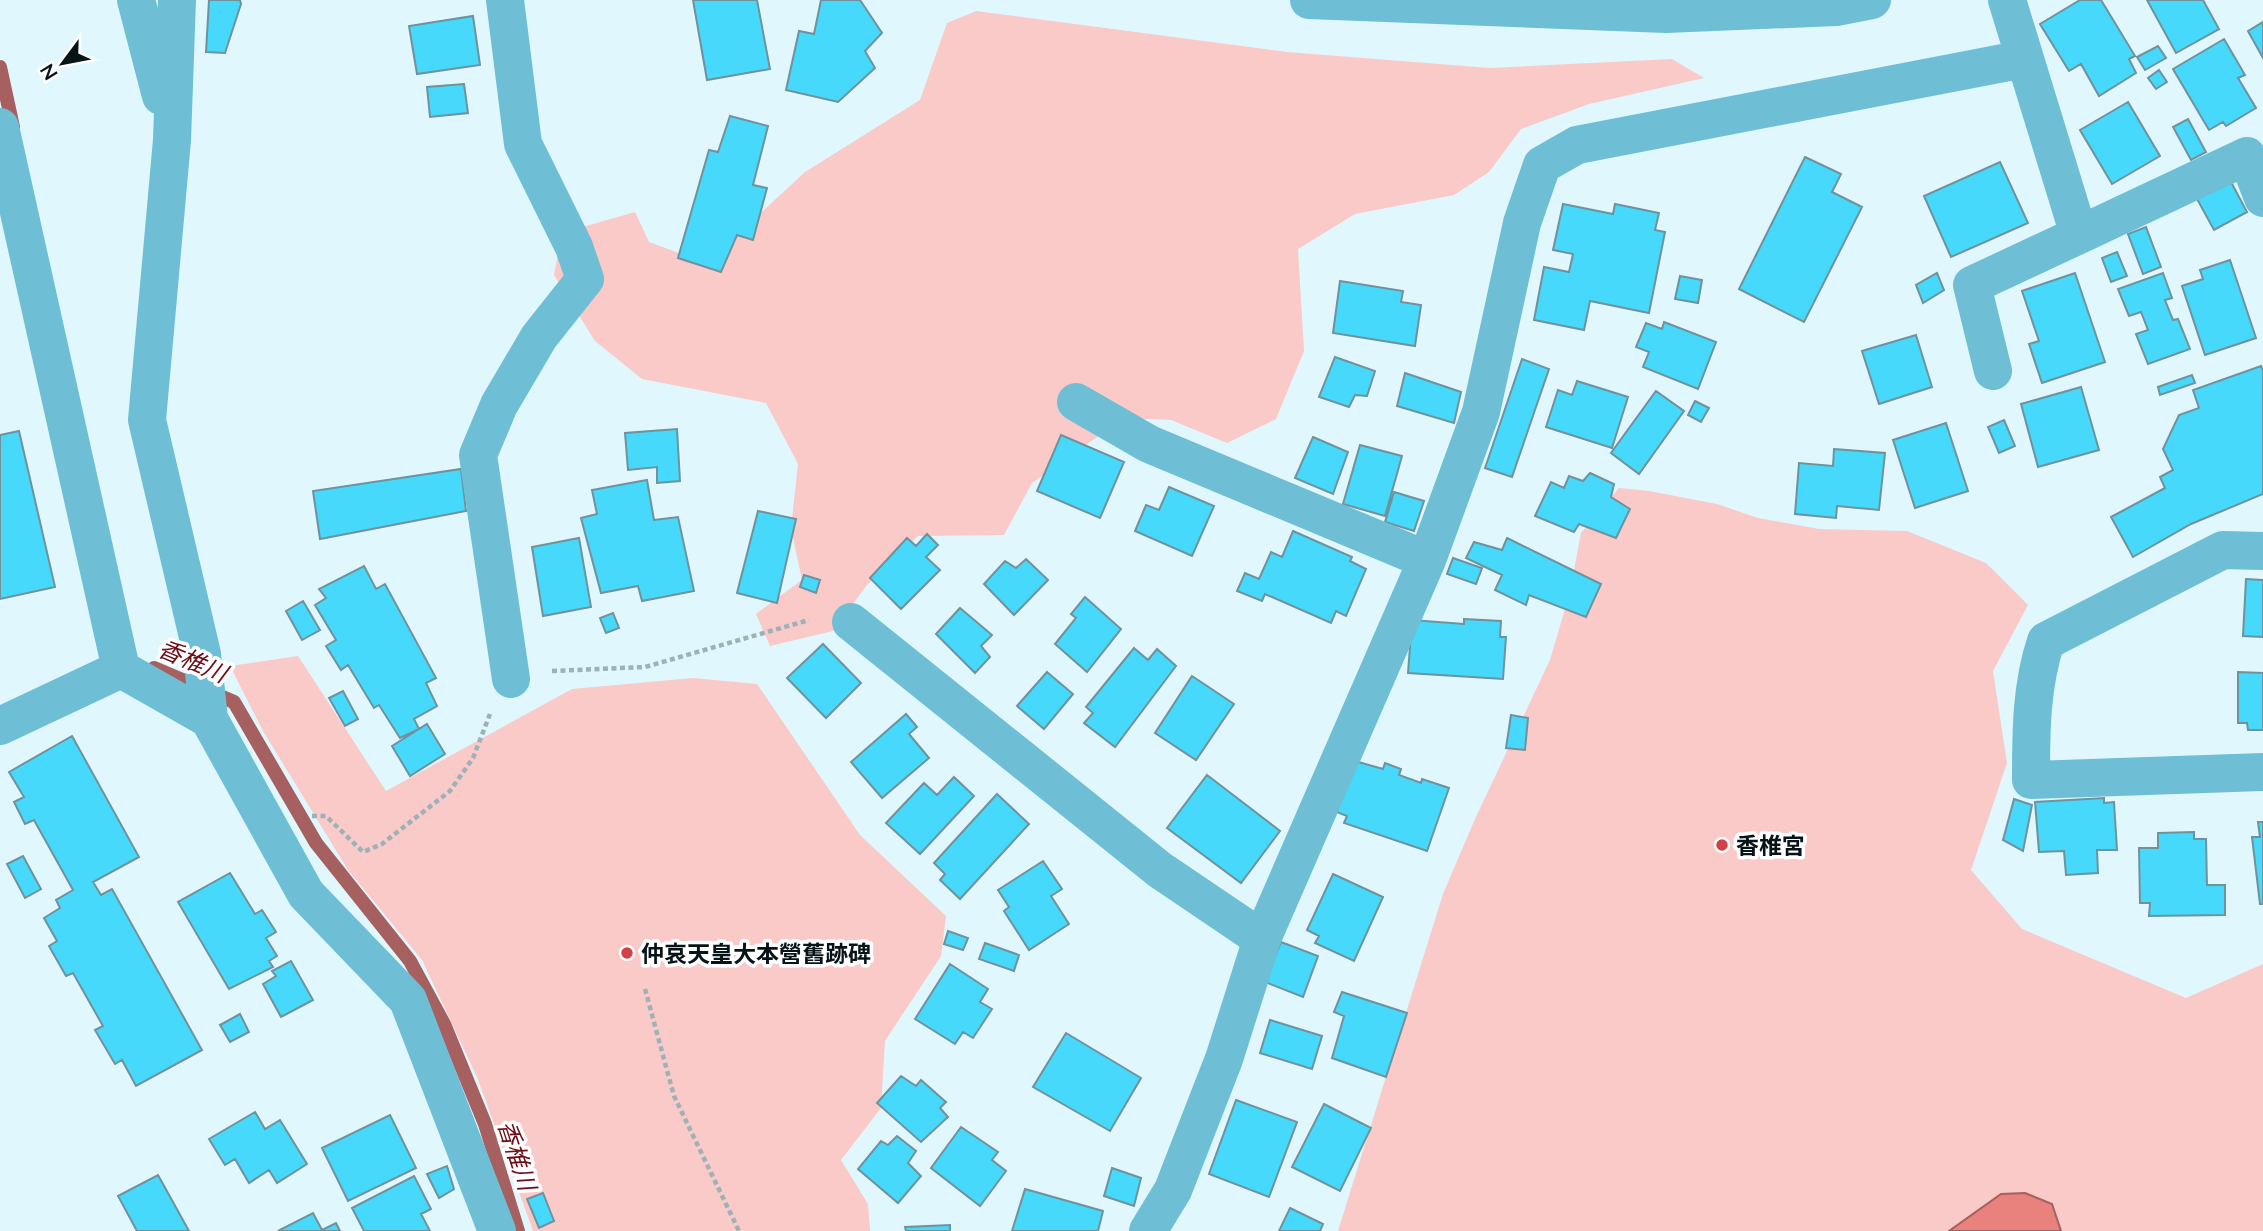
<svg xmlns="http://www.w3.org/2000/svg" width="2263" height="1231" viewBox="0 0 2263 1231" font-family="Lato,'Noto Sans JP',sans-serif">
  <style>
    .green { fill: #f9cac7 }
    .water { fill: #e9817d; stroke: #a5605f; stroke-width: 2 }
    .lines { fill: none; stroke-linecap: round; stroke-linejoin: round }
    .stream { stroke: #a5605f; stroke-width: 14 }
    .building { fill: #46d9fb; stroke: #6f929c; stroke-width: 2 }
    .path { stroke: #9db1b7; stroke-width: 4.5; stroke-dasharray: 5 3.5; stroke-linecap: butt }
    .minor { stroke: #6ebfd5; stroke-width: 38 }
    .poi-dot { fill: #d14145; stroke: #fff; stroke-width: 2.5 }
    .labels { text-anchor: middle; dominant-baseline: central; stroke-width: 7; stroke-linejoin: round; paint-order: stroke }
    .poi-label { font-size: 23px; font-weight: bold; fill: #061418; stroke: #fff; text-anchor: start }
    .water-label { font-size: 24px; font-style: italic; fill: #6d0e17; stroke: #fff }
  </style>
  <rect width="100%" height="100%" fill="#e1f7fe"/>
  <path class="green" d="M976 11 1287 52 1490 68 1672 59 1704 78 1589 104 1521 129 1489 172 1454 195 1355 214 1298 249 1304 351 1276 419 1227 443 1171 420 1124 418 1032 483 1004 535 918 536 867 585 833 631 770 646 756 614 802 580 791 528 798 464 766 403 642 379 595 341 554 275 562 233 635 212 649 242 687 256 751 222 805 172 920 100 947 23Z
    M1619 488 1649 491 1717 504 1758 518 1819 529 1907 531 1986 563 2028 605 1993 671 2007 763 1971 870 2022 929 2186 998 2263 964V1231H1338L1443 894 1475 819 1550 660 1570 592 1581 533Z
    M298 656 386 791 572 689 693 678 757 684 860 835 946 916 941 956 885 1041 881 1108 841 1160 868 1204 870 1231H533L477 1077 422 960 348 870 263 731 230 666Z"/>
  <path class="water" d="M2025 1193 2052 1204 2061 1231H1949L2001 1194Z"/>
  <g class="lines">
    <path class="stream" d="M0 67 13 127
      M154 668 234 702 316 843 410 961 444 1024 485 1124 518 1231"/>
  </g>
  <path class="building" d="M209 0H240L241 4 225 53 206 52Z
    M693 0H757L770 69 707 80Z
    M821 0H860L882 33 865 51 875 68 838 102 786 90 799 31 814 34Z
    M2080 0H2101L2135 56 2129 59 2136 73 2099 96 2081 64 2069 71 2040 24Z
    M2147 0H2203L2219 29 2176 53Z
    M473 16 480 65 417 74 409 26Z
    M2263 22V58L2248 31Z
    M2224 39 2245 75 2238 78 2256 108 2226 126 2223 122 2209 130 2173 69Z
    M2158 46 2166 58 2145 70 2137 57Z
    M2159 70 2167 82 2156 89 2148 78Z
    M464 84 468 113 430 117 427 87Z
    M2128 102 2160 156 2112 184 2080 130Z
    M730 116 768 126 753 185 767 188 753 240 737 235 721 272 678 258 709 150 718 152Z
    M2188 119 2206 152 2191 160 2173 127Z
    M1805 157 1841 174 1832 192 1862 207 1804 322 1739 289Z
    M2000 162 2028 223 1951 257 1924 196Z
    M2230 180 2247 212 2214 230 2197 199Z
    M1563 204 1613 214 1615 204 1659 213 1655 230 1665 232 1649 313 1590 301 1584 330 1534 320 1544 267 1569 272 1573 254 1553 250Z
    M2146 227 2161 267 2143 274 2128 234Z
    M2117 252 2127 276 2111 282 2102 258Z
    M2230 260 2256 338 2205 355 2182 286 2203 279 2200 270Z
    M1937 273 1944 290 1923 303 1916 285Z
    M2075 273 2105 362 2042 383 2029 344 2039 341 2022 291Z
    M2163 273 2172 298 2165 300 2173 320 2178 319 2190 349 2148 364 2136 334 2148 330 2141 312 2129 316 2118 289Z
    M1680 276 1702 280 1698 303 1675 299Z
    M1340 281 1403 291 1401 302 1421 305 1415 346 1333 333Z
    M1664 322 1716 342 1698 389 1643 367 1649 352 1636 347 1646 323 1662 329Z
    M1916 335 1932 387 1879 404 1862 351Z
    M1335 357 1375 371 1367 396 1355 395 1349 407 1319 397Z
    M1522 359 1549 369 1512 477 1485 468Z
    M2261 366 2263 370V494L2191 524 2133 557 2111 517 2165 488 2160 477 2173 470 2163 449 2179 415 2199 408 2193 390Z
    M1405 373 1461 392 1454 423 1397 406Z
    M2192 375 2195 383 2160 395 2158 387Z
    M1577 381 1628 397 1612 448 1546 427 1558 390 1572 395Z
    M2081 387 2099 450 2038 467 2021 404Z
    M1656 391 1684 411 1639 474 1611 453Z
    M1695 401 1709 408 1701 422 1688 415Z
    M2004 420 2015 446 1999 453 1988 427Z
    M1946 423 1968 491 1915 508 1893 440Z
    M677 429 680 481 657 483V467L628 470 625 433Z
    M19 431 55 587 0 599V435Z
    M1061 435 1124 462 1100 518 1037 491Z
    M1313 437 1348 452 1333 494 1295 478Z
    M1360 445 1402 456 1385 516 1343 504Z
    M1834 449 1885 453 1879 510 1837 506 1836 518 1795 514 1799 463 1833 466Z
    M461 469 466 511 320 539 313 491Z
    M1590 473 1614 484 1611 497 1630 509 1616 538 1579 524 1574 532 1535 516 1551 482 1564 488 1569 476 1583 481Z
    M647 480 654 520 678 517 694 591 642 601 638 586 601 593 581 518 597 514 592 490Z
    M1169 487 1214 506 1192 556 1135 531 1146 505 1159 510Z
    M1394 492 1424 501 1414 531 1385 522Z
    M758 511 796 519 777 603 737 593Z
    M1293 531 1352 557 1350 561 1366 569 1346 616 1336 611 1331 623 1265 594 1262 601 1237 591 1245 573 1259 579 1271 552 1282 557Z
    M927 534 938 545 926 557 940 570 901 609 870 578 907 538 916 546Z
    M579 538 591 607 543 616 532 547Z
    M1507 538 1601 584 1586 617 1529 595 1526 605 1495 590 1502 575 1466 558 1474 542 1502 550Z
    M1453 558 1482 568 1476 584 1447 574Z
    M1026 559 1048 580 1014 615 984 584 1005 561 1016 568Z
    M364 566 376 589 385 584 436 678 426 683 437 706 414 719 419 729 400 738 379 705 374 708 348 665 341 670 326 646 336 640 315 605 326 598 319 589Z
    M804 575 820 580 816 593 800 587Z
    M2246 579 2263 580V637L2243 636Z
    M1085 597 1121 629 1087 672 1055 644 1076 618 1071 614Z
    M303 601 320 630 302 640 286 611Z
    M960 608 992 635 981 646 990 657 975 673 936 634Z
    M613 613 619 628 606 633 600 618Z
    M1464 619 1501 621 1500 637H1506L1503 679 1408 673 1412 620 1464 624Z
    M823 644 861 683 826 718 787 678Z
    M1134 648 1148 660 1157 649 1176 666 1115 747 1084 723 1093 713 1086 707Z
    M1047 672 1073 694 1044 729 1017 706Z
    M2238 672 2263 673V730H2248L2247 723H2238Z
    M1192 676 1234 704 1196 760 1155 733Z
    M343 691 358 719 345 726 329 698Z
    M906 714 917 727 909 734 929 758 882 798 851 762Z
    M1511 715 1528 718 1525 750 1506 748Z
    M427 724 445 754 410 776 392 746Z
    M72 736 139 857 93 882 101 895 112 889 202 1050 136 1086 122 1060 115 1064 95 1030 103 1026 73 973 66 976 49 946 57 941 44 918 60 908 56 900 73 890 34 820 25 824 14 802 24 797 9 772Z
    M1355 761 1383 769 1385 763 1401 769 1399 775 1421 783 1422 779 1449 788 1427 851 1344 823 1347 816 1334 811Z
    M1207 775 1280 831 1241 883 1167 828Z
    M954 777 974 796 920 854 886 823 924 783 937 795Z
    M997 794 1029 824 960 899 940 880 945 874 934 863Z
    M2104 798V803L2114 802 2117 850H2097L2098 873 2066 875 2064 851 2039 852 2035 802Z
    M2014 799 2032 805 2023 851 2003 840Z
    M2258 822H2263V904H2260L2252 837H2260Z
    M2194 832V839H2206L2207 885H2225V915L2149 916 2150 903H2140L2139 848H2158V833Z
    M23 856 41 889 25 898 7 864Z
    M1043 861 1062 889 1051 896 1069 924 1029 950 1004 911 1009 907 998 890Z
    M230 873 255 914 262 910 276 932 266 938 277 956 269 961 273 967 229 989 178 902Z
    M1333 874 1383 897 1354 961 1315 943 1319 936 1307 930Z
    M948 931 968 938 963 950 944 944Z
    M1281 942 1318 956 1303 997 1265 982Z
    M985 943 1019 955 1014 971 979 959Z
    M291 961 313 1000 281 1017 263 984 276 976 272 971Z
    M950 964 988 989 980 1002 992 1009 973 1038 963 1032 955 1044 915 1019Z
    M1342 992 1407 1013 1386 1077 1332 1058 1344 1016 1334 1012Z
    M240 1014 249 1032 230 1042 220 1025Z
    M1270 1020 1322 1036 1312 1069 1260 1053Z
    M1066 1033 1141 1078 1110 1131 1033 1087Z
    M901 1076 916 1086 921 1080 946 1102 940 1108 948 1117 921 1142 877 1103Z
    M1236 1100 1297 1122 1269 1197 1209 1174Z
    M1324 1104 1371 1128 1340 1191 1292 1167Z
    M255 1112 265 1129 280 1120 307 1164 277 1183 269 1170 249 1183 235 1159 225 1165 209 1139Z
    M390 1115 416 1168 348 1201 322 1148Z
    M961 1127 998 1152 992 1160 1006 1171 980 1206 931 1168Z
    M897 1136 916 1151 908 1163 921 1176 898 1203 858 1169 881 1141 888 1145Z
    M447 1166 454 1189 439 1198 427 1174Z
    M1112 1168 1141 1178 1134 1206 1104 1196Z
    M158 1175 189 1231H137L118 1196Z
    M414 1176 431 1209 421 1214 430 1231H364L352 1208Z
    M1025 1189 1103 1211 1098 1231H1012Z
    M543 1193 554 1221 539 1228 527 1199Z
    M1290 1208 1323 1224 1320 1231H1279Z
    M313 1213 322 1230 336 1223 340 1231H278Z
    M950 1225V1231H906L905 1227Z"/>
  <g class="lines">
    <path class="path" d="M552 671 645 667 809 620
      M312 816H326L363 852 382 844 450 791 473 758 490 714
      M645 989 674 1096 739 1231"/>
    <path class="minor" d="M136 0 161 96
      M177 0 172 140 147 420 202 654 209 719
      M505 0 523 144 574 247 585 279 539 337 499 405 478 455 511 679
      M1309 0 1666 14 1836 7 1872 0
      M2007 0 2079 235 2247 156 2263 198
      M0 127 121 669 209 719 306 894 408 1000 497 1231
      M1993 371 1972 285 2079 235
      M1076 402 1149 444 1427 560
      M2263 551 2223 550 2046 641C2031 686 2031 732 2031 780L2263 772
      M851 622 1160 870 1262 939
      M0 726 121 669
      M1148 1231 1173 1190 1224 1059 1262 939 1427 560 1481 412 1522 223 1542 165 1577 145 2024 59"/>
  </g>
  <g class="poi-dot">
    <circle cx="1722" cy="845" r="7"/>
    <circle cx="627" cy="953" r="7"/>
  </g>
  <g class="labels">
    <g class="poi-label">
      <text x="1736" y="845">香椎宮</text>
      <text x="641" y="953">仲哀天皇大本營舊跡碑</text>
    </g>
    <g class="water-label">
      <text transform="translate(193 660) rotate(23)">香椎川</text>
      <text transform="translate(518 1155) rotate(72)">香椎川</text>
    </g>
  </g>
  <g transform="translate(63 63) rotate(238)" stroke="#ffffff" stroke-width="5" paint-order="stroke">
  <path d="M0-5L12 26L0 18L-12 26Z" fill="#061418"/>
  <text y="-10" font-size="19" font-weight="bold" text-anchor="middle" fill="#061418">N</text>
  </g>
</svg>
